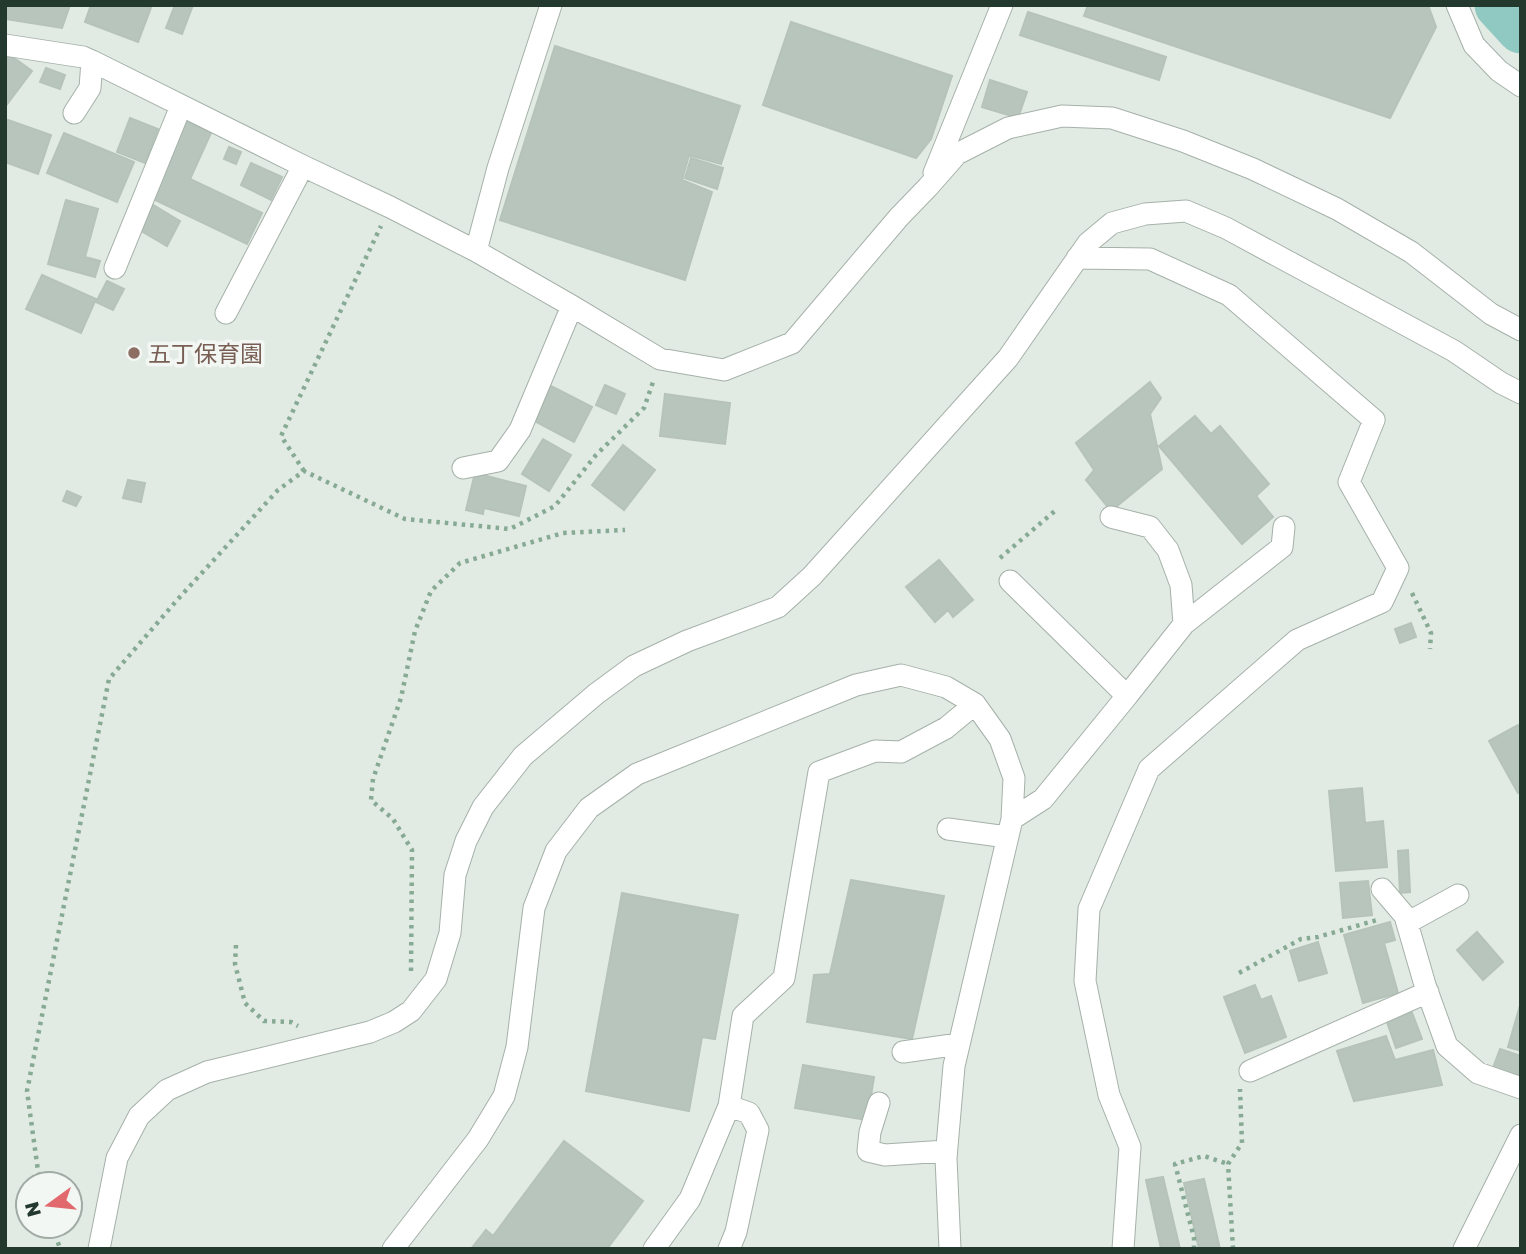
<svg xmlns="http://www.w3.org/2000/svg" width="1526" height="1254" viewBox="0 0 1526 1254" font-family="'Golos Text','Noto Sans JP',sans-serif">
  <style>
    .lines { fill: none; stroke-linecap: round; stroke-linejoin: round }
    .river { stroke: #90c9c1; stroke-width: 49 }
    .building { fill: #b8c5bc; stroke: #b5c3b9; stroke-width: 2 }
    .minor-casing { stroke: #a5b1a9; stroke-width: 23 }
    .path { stroke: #86aa94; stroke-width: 4.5; stroke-dasharray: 3.5 5; stroke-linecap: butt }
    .minor { stroke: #fff; stroke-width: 21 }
    .education-dot { fill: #8d6e63; stroke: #f2f7f3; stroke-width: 2.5 }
    .labels { text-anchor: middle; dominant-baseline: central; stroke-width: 7; stroke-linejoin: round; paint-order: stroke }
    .education-label { font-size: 23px; fill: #785e54; stroke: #f2f7f3; text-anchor: start }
  </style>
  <rect width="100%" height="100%" fill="#e2eae4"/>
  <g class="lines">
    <path class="river" d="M1499 5 1521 29"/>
  </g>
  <path class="building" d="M5 5H70L62 28 5 19Z
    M91 5H152L138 42 85 22Z
    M175 5H193L182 34 166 28Z
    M1088 5H1428L1436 27 1390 118 1084 16Z
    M1028 12 1166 57 1159 80 1020 35Z
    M791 22 952 76 931 139 916 158 763 105Z
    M555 46 740 106 721 164 689 155 682 180 712 192 685 280 500 220Z
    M10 55 32 71 5 107V61Z
    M46 68 65 75 60 89 40 82Z
    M990 80 1027 92 1018 118 982 107Z
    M130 118 158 129 145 163 117 152Z
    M8 120 51 135 38 174 5 162V127Z
    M185 121 211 133 190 179 262 213 247 244 149 197Z
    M64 133 134 162 117 202 47 173Z
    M229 147 241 152 236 164 224 159Z
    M691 158 723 168 717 189 685 178Z
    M251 163 282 177 271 200 241 185Z
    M66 200 98 209 85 257 100 261 95 277 48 264Z
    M150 203 180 221 167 246 136 228Z
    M42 275 96 299 81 333 26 309Z
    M107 281 124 289 113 310 96 302Z
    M1150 382 1161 398 1150 414 1162 469 1111 511 1086 480 1094 470 1076 443Z
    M547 384 592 407 574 442 529 418Z
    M605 385 625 394 616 414 596 405Z
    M665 394 730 403 725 444 660 436Z
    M1195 416 1211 434 1220 426 1269 484 1256 496 1273 517 1242 544 1159 446Z
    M543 439 571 455 549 491 522 474Z
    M623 445 655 470 624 510 592 485Z
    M475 473 526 486 519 516 484 508 483 514 466 510Z
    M128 480 145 483 141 502 123 498Z
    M67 491 81 497 76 506 63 501Z
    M939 560 973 600 953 617 948 610 935 622 906 587Z
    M1411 623 1416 637 1400 643 1395 629Z
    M1518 725 1521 729V792L1518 793 1489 741Z
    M1362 788 1365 823 1383 821 1387 867 1336 871 1329 791Z
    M1408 850 1410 892 1400 893 1398 851Z
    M851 880 944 896 912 1039 807 1022 814 975 830 974Z
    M1368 881 1372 915 1343 918 1340 883Z
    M622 893 738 915 715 1039 702 1037 689 1111 586 1091Z
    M1390 922 1395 940 1384 943 1398 993 1363 1003 1344 935Z
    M1477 932 1503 962 1483 980 1457 950Z
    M1318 942 1327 973 1299 981 1290 951Z
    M1255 985 1261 1000 1271 996 1286 1037 1245 1053 1224 997Z
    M1521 1002V1051L1508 1047Z
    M1411 1010 1422 1039 1396 1048 1386 1019Z
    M1386 1036 1395 1060 1433 1050 1442 1085 1354 1101 1337 1051Z
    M1500 1049 1521 1056V1079L1493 1068Z
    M803 1065 874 1077 867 1120 795 1108Z
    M564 1141 643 1201 607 1249H471L486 1230 493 1236Z
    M1163 1177 1180 1249H1161L1146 1180Z
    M1204 1179 1220 1249H1199L1184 1183Z"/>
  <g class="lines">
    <defs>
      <path id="minor" d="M1457 5 1474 45 1499 71 1521 86
        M5 45 83 57 92 61 303 166 390 207 476 251 572 306 660 359 724 370 792 343 899 217 928 187 957 154 1008 128 1062 116 1112 118 1183 141 1253 169 1337 209 1411 252 1491 314 1521 330
        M74 113 90 88 92 61
        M934 173 1002 5
        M476 251 498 168 551 5
        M1077 258 1150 259 1229 295 1374 420 1349 482 1398 568 1382 602 1297 640 1149 769 1089 909 1085 981 1109 1095 1130 1147 1123 1249
        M115 268 181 106
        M226 313 303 166
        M463 468 498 461 520 430 572 306
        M1111 517 1150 527 1168 550 1181 585 1184 624 1127 696
        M1010 581 1127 696 1043 799 1012 819
        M1184 624 1282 547 1284 527
        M948 829 1007 837
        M1382 889 1405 916 1425 985 1447 1046 1478 1073 1521 1088
        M1407 923 1458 895
        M903 1052 959 1044
        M1250 1071 1428 992
        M879 1103 870 1132 868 1151 885 1155 946 1151
        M729 1106 749 1113 758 1130 736 1232 729 1249
        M99 1249 117 1158 139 1116 167 1090 207 1072 370 1032 394 1022 411 1011 436 979 450 933 455 875 466 841 483 807 523 756 596 694 634 666 687 641 778 607 812 576 1008 358 1088 243 1112 223 1145 214 1186 211 1226 228 1454 351 1501 383 1521 393
        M393 1249 478 1139 504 1096 517 1047 534 908 556 851 589 808 637 774 856 685 901 675 946 687 975 704 1000 739 1014 778 1012 819 954 1066 946 1158 950 1249
        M654 1249 690 1199 729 1106 743 1016 784 978 819 772 875 751 901 752 946 728 975 704
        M1464 1249 1521 1135"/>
    </defs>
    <use href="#minor" class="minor-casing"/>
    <path class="path" d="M304 471 281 436 381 226
      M1000 558 1056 510
      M1412 593 1431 633 1430 649
      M236 945 235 964 245 1003 264 1021 291 1022 298 1026
      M411 971 412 850 393 819 371 800 373 779 401 698 415 631 431 591 460 563 563 533 625 530
      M1239 973 1301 939 1318 937 1377 920
      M42 1184 38 1171 27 1091 109 679 178 599 278 490 304 471 405 519 510 529 555 506 596 455 644 408 654 379
      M53 1226 60 1249
      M1194 1249V1238L1175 1164 1204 1156 1228 1164
      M1233 1249 1228 1164 1242 1143 1240 1089"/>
    <use href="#minor" class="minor"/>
  </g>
  <circle class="education-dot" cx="134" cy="353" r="7"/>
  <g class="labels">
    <g class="education-label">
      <text x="148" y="353">五丁保育園</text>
    </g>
  </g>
  <rect width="1526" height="1254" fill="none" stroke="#24392d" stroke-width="14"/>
  <g transform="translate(49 1205) rotate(255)"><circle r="33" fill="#f2f7f3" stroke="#a0aba4" stroke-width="2"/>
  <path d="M0-5L12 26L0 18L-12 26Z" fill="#e1696e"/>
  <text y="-10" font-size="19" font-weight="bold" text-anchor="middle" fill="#24392d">N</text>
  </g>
</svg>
